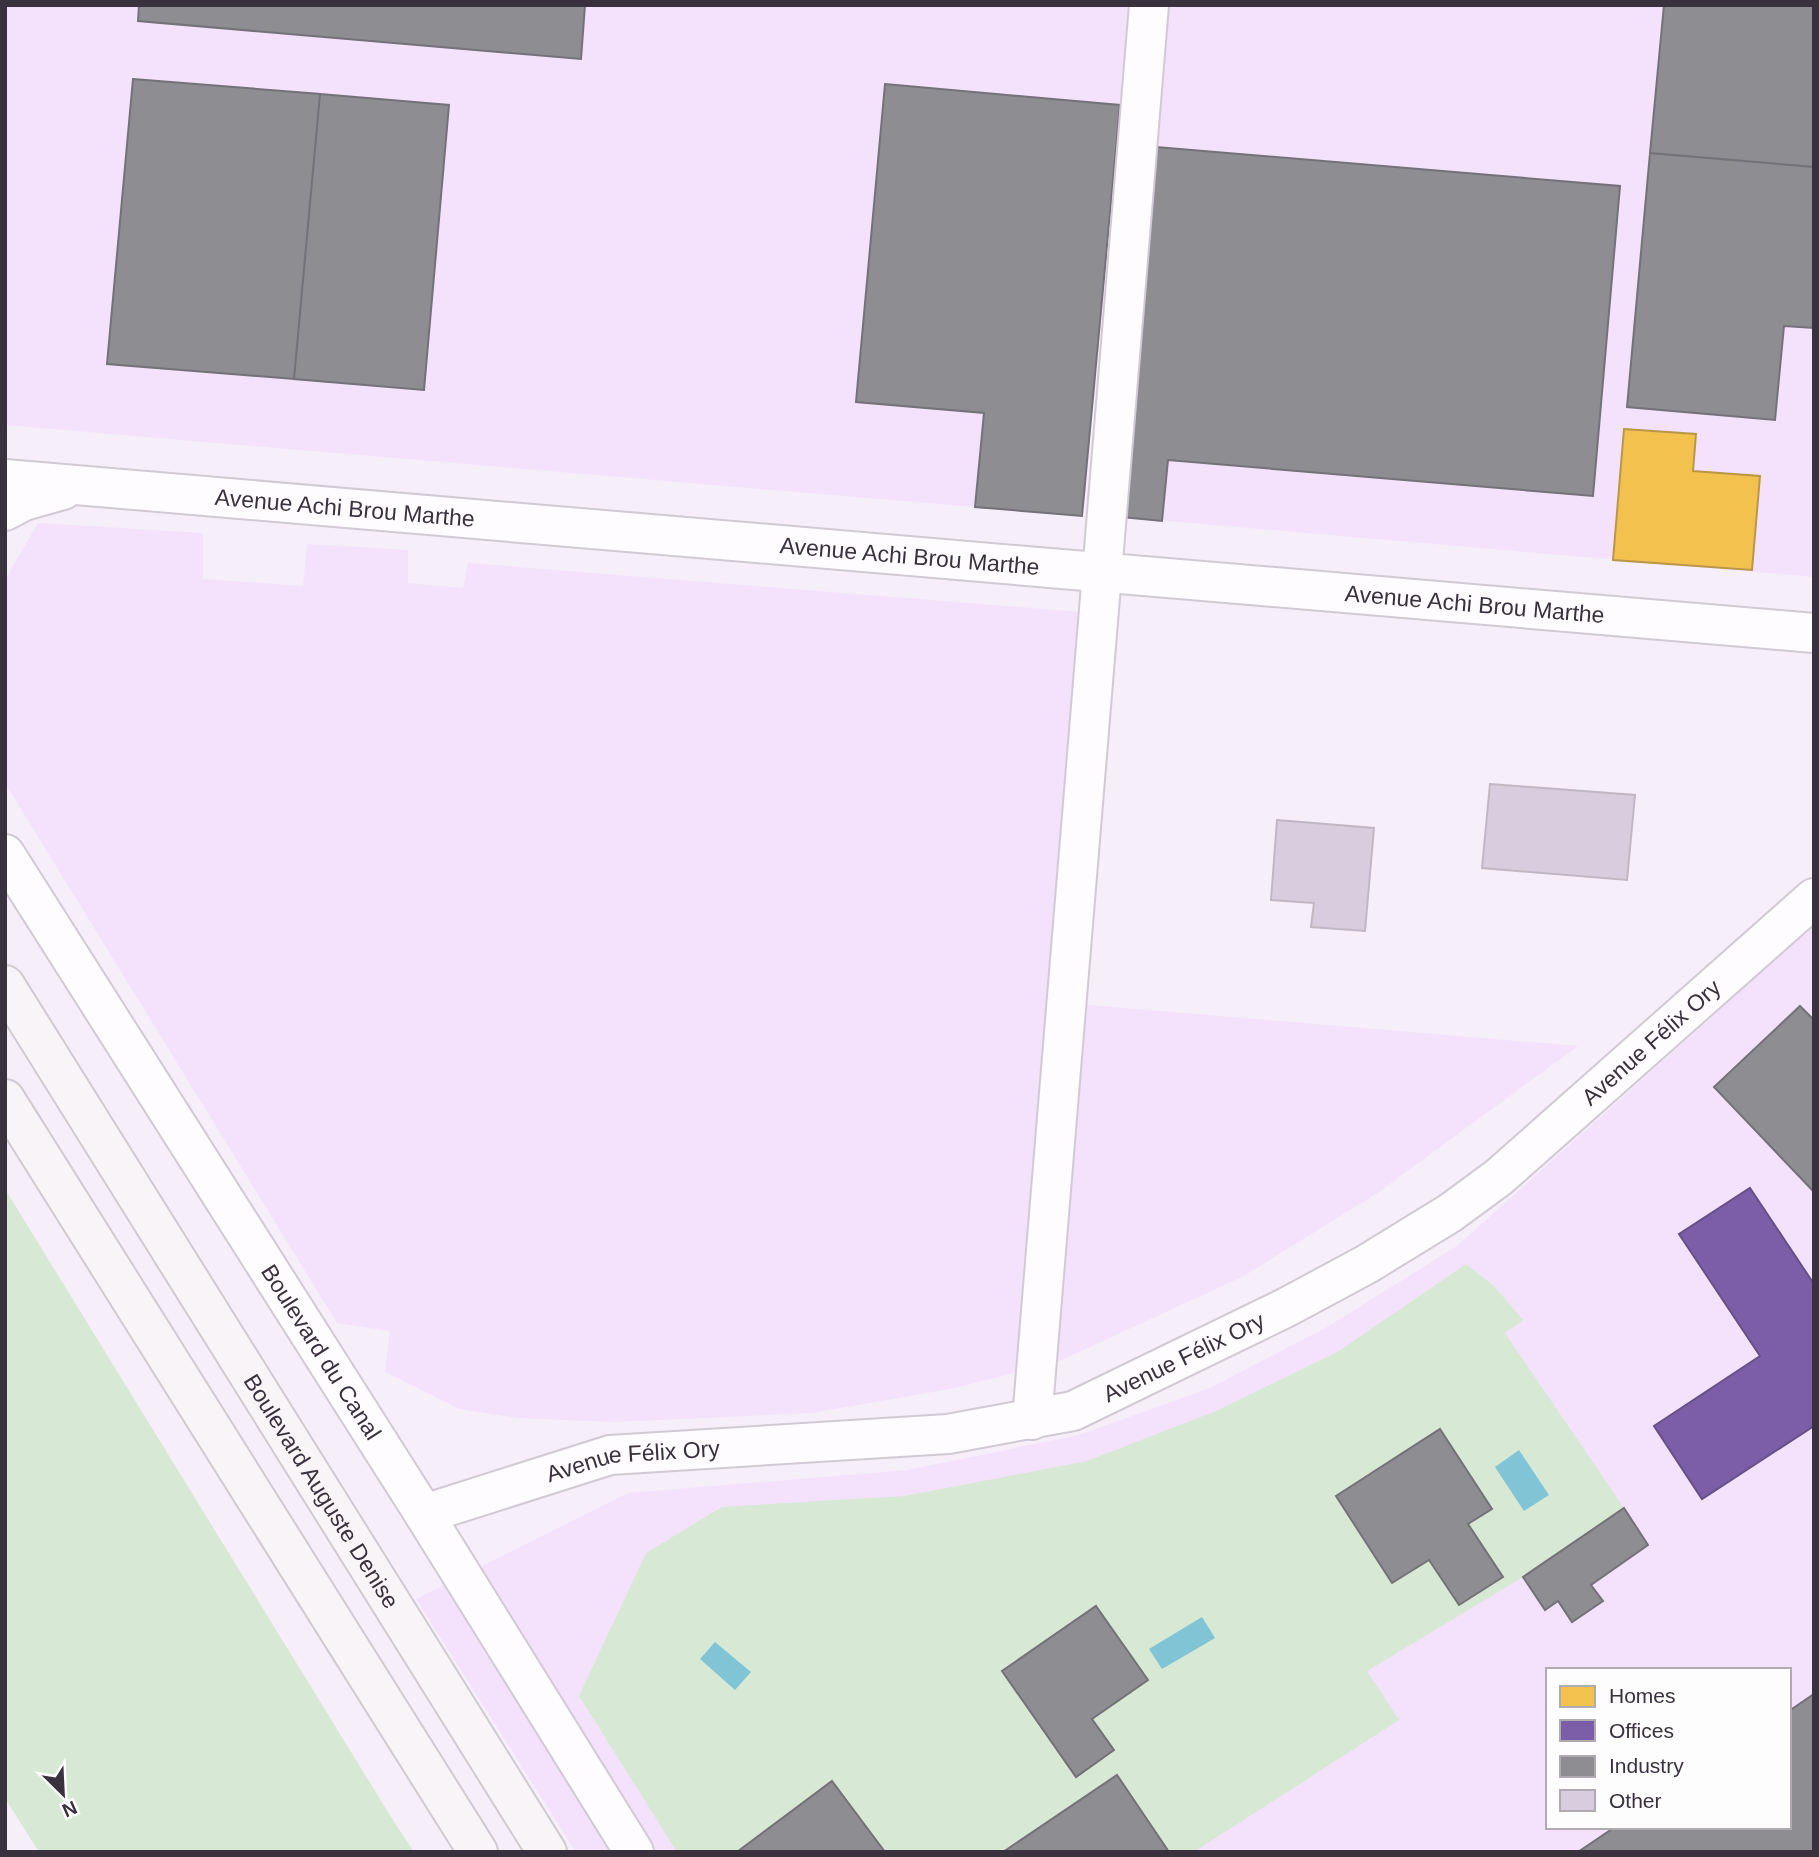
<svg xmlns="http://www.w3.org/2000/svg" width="1819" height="1857" viewBox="0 0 1819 1857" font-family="Helvetica,sans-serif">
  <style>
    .built { fill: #f4e2fc; fill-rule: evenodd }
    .green { fill: #d7e8d4 }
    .water { fill: #80c4d6 }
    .homes { fill: #f2c14e; stroke: #ba9649; stroke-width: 2 }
    .offices { fill: #7b5ea7; stroke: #675087; stroke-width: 2 }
    .industry { fill: #8d8d92; stroke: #747178; stroke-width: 2 }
    .building { fill: #d8cddf; stroke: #bfb8c3; stroke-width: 2 }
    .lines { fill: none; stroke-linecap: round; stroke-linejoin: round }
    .minor-casing { stroke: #d1cad4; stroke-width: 42 }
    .major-casing { stroke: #d0cbd2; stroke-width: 42 }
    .minor { stroke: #fefcfe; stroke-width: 38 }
    .major { stroke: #f9f4f7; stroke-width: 38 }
    .labels { text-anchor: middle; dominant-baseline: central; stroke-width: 7; stroke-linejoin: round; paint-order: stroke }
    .street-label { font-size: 23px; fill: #39313d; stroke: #fdfdfd }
  </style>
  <rect width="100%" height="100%" fill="#f6eef9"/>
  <path class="built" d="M5 5H1129L1082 516 5 425Z
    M1169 5H1814V577L1122 517Z
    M38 523 203 533V579L303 586 307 544 408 550V583L463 588 468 563 1081 612 1015 1373 950 1389 812 1413 614 1422 518 1418 459 1409 385 1372 390 1331 337 1323 5 783V580Z
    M1814 925V1852H576L416 1599 628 1493 907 1470 1079 1435 1210 1388 1327 1327 1457 1246ZM1548 1670H1789V1827H1548Z
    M1076 1004 1578 1046 1376 1194 1242 1277 1055 1363Z"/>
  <path class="green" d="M5 1189 391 1817 414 1852H39L5 1798Z
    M1466 1264 1494 1286 1523 1320 1505 1333 1624 1508 1523 1577 1367 1671 1399 1720 1194 1852H1169L1117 1776 1003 1852H677L579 1696 646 1553 722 1507 905 1496 1087 1461 1216 1411 1339 1351Z"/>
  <path class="water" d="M1519 1450 1549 1495 1524 1511 1495 1467Z
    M1202 1617 1215 1638 1162 1669 1149 1649Z
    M715 1642 751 1672 735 1690 700 1659Z"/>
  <path class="homes" d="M1624 429 1696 434 1693 471 1760 476 1752 570 1613 560Z"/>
  <path class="offices" d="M1750 1188 1814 1284V1426L1702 1499 1654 1426 1760 1356 1679 1234Z"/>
  <path class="industry" d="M139 5H585L581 59 138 21Z
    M1664 5H1814V167L1650 153Z
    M133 79 320 94 294 379 107 364Z
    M885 84 1120 105 1082 516 975 507 984 413 856 402Z
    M320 94 449 105 424 390 294 379Z
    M1156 147 1620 186 1593 496 1168 460 1162 521 1122 517Z
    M1650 153 1814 167V328L1784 326 1775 420 1627 407Z
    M1800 1006 1814 1020V1192L1714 1087Z
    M1440 1429 1492 1509 1468 1524 1503 1577 1459 1605 1429 1560 1392 1583 1336 1496Z
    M1624 1508 1648 1545 1591 1585 1603 1601 1572 1622 1558 1601 1545 1610 1523 1577Z
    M1096 1606 1148 1680 1092 1719 1114 1750 1076 1777 1002 1671Z
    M1814 1694V1852H1578L1615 1827H1789V1711Z
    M1117 1775 1169 1852H1003Z
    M832 1781 885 1852H737Z"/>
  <path class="building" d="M1490 784 1635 795 1627 880 1482 868Z
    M1277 820 1374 828 1365 931 1311 927 1314 903 1271 900Z"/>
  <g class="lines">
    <defs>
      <g id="minor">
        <path id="s1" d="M5 479 1814 633"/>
        <path d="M5 511 24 501 63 490"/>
        <path id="s2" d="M5 854 424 1514 634 1852"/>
        <path d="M1032 1420 1149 5"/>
        <path id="s3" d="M424 1514 610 1455 948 1434 1073 1411 1287 1307 1367 1264 1450 1213 1499 1177 1814 898"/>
      </g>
      <g id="major">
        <path id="s4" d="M5 985 547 1852"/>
        <path d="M5 1099 478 1852"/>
      </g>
    </defs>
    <use href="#minor" class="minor-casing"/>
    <use href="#major" class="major-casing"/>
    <use href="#minor" class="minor"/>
    <use href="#major" class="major"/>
  </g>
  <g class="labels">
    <g class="street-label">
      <text stroke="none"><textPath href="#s1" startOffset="341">Avenue Achi Brou Marthe</textPath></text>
      <text stroke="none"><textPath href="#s1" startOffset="908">Avenue Achi Brou Marthe</textPath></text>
      <text stroke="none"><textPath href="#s1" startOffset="1475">Avenue Achi Brou Marthe</textPath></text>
      <text stroke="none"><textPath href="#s3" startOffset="1351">Avenue Félix Ory</textPath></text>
      <text stroke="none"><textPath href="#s2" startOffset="590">Boulevard du Canal</textPath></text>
      <text stroke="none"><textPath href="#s3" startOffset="784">Avenue Félix Ory</textPath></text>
      <text stroke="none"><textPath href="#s3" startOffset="217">Avenue Félix Ory</textPath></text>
      <text stroke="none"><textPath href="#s4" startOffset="597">Boulevard Auguste Denise</textPath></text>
    </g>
  </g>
  <rect width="1819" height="1857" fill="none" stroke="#39313d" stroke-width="14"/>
  <rect x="1546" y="1668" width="245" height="161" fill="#fdfdfd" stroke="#afabb0" stroke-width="2"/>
  <rect x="1560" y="1686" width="35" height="21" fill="#f2c14e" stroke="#afabb0" stroke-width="2"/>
  <text x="1609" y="1703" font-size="21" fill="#39313d">Homes</text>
  <rect x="1560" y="1720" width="35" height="21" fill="#7b5ea7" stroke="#afabb0" stroke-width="2"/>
  <text x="1609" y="1738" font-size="21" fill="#39313d">Offices</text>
  <rect x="1560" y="1756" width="35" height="21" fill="#8d8d92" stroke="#afabb0" stroke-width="2"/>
  <text x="1609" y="1773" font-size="21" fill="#39313d">Industry</text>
  <rect x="1560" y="1790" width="35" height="21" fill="#d8cddf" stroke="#afabb0" stroke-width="2"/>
  <text x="1609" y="1808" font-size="21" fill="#39313d">Other</text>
  <g transform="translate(63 1794) rotate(156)" stroke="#fdfdfd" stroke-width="5" paint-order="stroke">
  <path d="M0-5L12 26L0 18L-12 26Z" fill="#39313d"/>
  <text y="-10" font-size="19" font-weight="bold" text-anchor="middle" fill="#39313d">N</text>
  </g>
</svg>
